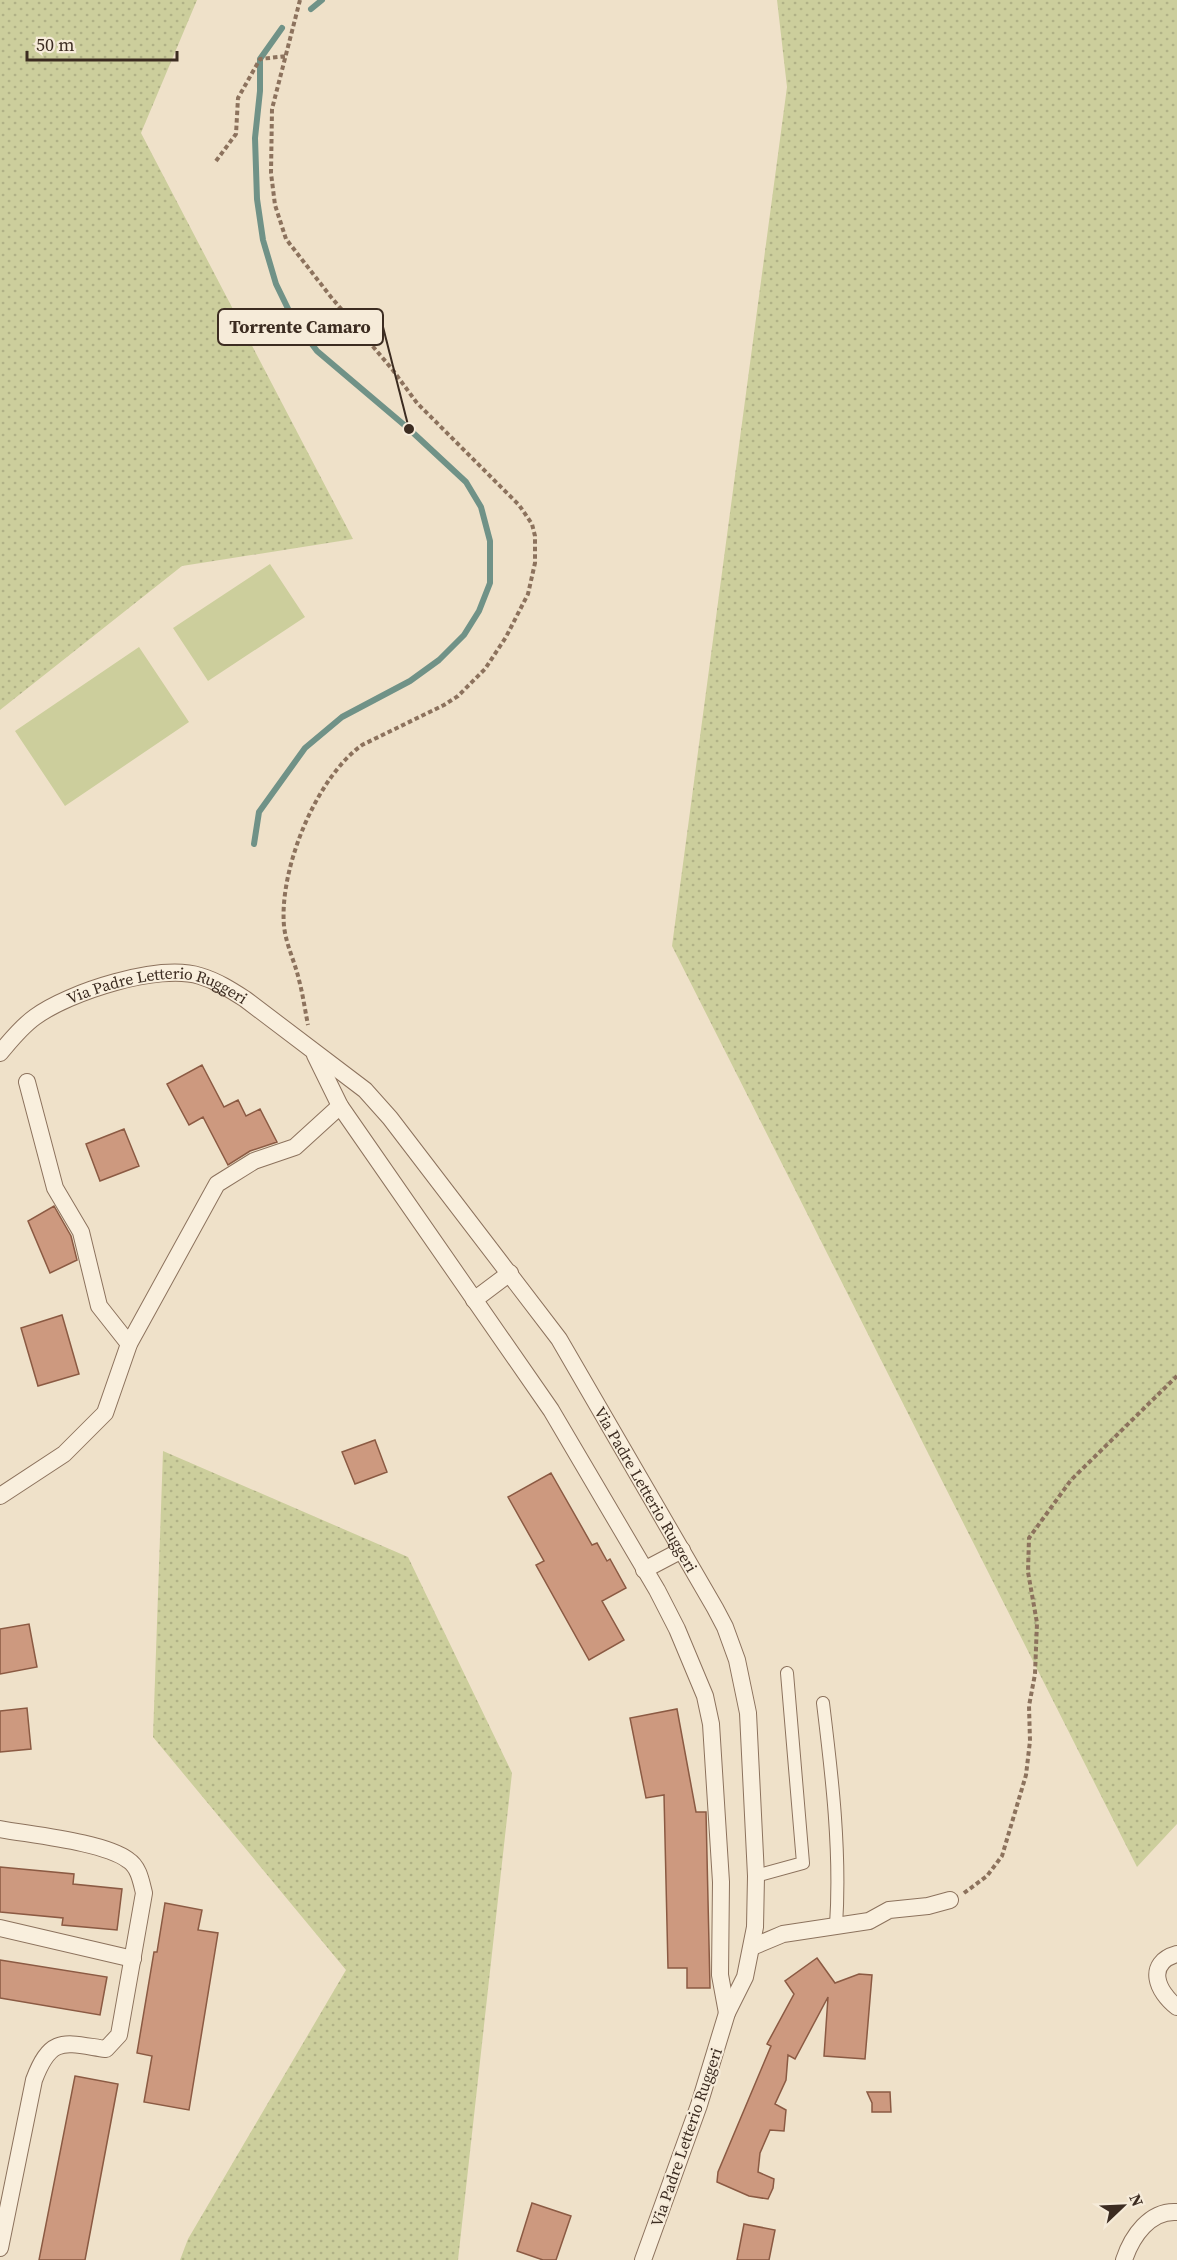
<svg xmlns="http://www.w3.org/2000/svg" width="1177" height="2260" viewBox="0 0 1177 2260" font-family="'Source Serif 4',serif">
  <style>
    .grass { fill: url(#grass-dots) }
    .garden { fill: #ccce9c }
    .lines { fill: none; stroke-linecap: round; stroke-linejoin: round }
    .stream { stroke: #709287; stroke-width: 6 }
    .building { fill: #cd997f; stroke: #8b5a43; stroke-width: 1.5 }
    .pedestrian-casing { stroke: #8c725d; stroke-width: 14 }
    .minor-casing { stroke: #8c725d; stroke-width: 18 }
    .path { stroke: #8c725d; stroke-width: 4; stroke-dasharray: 4.5 3; stroke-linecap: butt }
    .pedestrian { stroke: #f9efdd; stroke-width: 12 }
    .minor { stroke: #f9efdd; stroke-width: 16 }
    .labels { text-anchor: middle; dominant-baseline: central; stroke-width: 4.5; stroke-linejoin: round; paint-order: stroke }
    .street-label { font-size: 16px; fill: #3c2c21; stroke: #f6ebd9 }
    .leader { fill: none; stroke: #3c2c21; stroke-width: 2 }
    .callout-dot { fill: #3c2c21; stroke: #f6ebd9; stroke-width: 2 }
    .callout { fill: #f6ebd9; stroke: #3c2c21; stroke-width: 2 }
    .callout-label { font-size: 18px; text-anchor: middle; font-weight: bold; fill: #3c2c21 }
  </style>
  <defs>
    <pattern id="grass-dots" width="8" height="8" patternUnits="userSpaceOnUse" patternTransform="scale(1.5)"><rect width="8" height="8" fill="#ccce9c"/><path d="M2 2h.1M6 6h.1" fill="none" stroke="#b0b186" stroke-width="1.8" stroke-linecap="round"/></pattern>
  </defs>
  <rect width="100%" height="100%" fill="#efe1c9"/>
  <path class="grass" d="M0 0H197L141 133 353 539 182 566 0 710Z
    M777 0H1177V1824L1137 1867 672 946 787 87Z
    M163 1451 408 1557 512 1773 458 2260H180L188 2239 346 1970 153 1737Z"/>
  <path class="garden" d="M270 564 305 617 208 681 173 628Z
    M139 647 189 722 65 806 15 731Z"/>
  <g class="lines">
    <path class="stream" d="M311 9 322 0
      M254 844 259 812 305 748 342 717 410 681 439 660 464 635 479 611 490 583V541L481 507 466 482 409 429 317 351 293 319 276 284 263 240 257 199 255 138 260 91V59L282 28"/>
  </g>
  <path class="building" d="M202 1065 224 1107 238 1100 246 1116 260 1109 277 1142 250 1151 228 1165 203 1117 189 1125 167 1084Z
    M124 1129 139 1166 100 1181 86 1144Z
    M54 1206 71 1236 77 1260 50 1273 28 1221Z
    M62 1315 79 1374 38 1386 21 1328Z
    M375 1440 387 1472 355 1484 342 1452Z
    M551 1473 592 1545 597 1543 607 1561 610 1559 626 1588 602 1601 624 1640 589 1660 536 1565 544 1561 508 1497Z
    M29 1624 37 1667 0 1674V1629Z
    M27 1708 31 1749 0 1752V1711Z
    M677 1709 696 1812H706L710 1988H687V1968H668L664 1795 646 1798 630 1718Z
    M0 1867 74 1874 73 1884 122 1889 117 1930 62 1925 63 1918 0 1912Z
    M165 1903 202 1910 198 1930 218 1933 189 2110 144 2102 152 2056 137 2053 154 1952H157Z
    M817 1958 835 1983 859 1974 872 1975 865 2059 824 2056 828 1997 795 2059 788 2055 786 2080 775 2104 786 2110 784 2131 770 2130 760 2153 758 2172 774 2179 773 2188 768 2199 749 2196 717 2182 718 2172 771 2046 767 2044 794 1994 785 1981Z
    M0 1960 107 1977 100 2015 0 1998Z
    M75 2076 118 2084 85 2260H39Z
    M867 2092H890L891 2112H872V2103Z
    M532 2203 571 2216 556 2260H543L517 2251Z
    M744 2224 775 2230 769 2260H737Z"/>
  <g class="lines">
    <defs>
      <path id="pedestrian" d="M823 1703C832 1776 841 1852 836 1926
        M756 1876 803 1863 787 1673"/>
      <g id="minor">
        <path id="s1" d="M0 1053C11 1040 21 1027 35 1017 69 992 159 963 200 976 217 981 231 990 245 999L365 1090 390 1118 559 1339 715 1608 725 1627 737 1660 748 1713 756 1876 755 1927 745 1977 727 2013 699 2105 643 2260"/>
        <path d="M315 1055 340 1106 551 1410 657 1590 677 1629 705 1696 711 1724 721 1882 720 1975 727 2013"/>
        <path d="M27 1082 55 1188 81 1232 99 1306 129 1344"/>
        <path d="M474 1300 510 1273"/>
        <path d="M0 1496 64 1454 105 1413 129 1344 217 1184 254 1161 295 1147 340 1106"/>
        <path d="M644 1570 682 1550"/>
        <path d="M0 1829C32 1835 104 1842 128 1860 139 1867 141 1881 144 1893L119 2035 106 2049C64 2043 51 2035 34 2080L0 2248"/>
        <path d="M0 1928 133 1959"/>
        <path d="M752 1947 783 1934 869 1921 889 1910 928 1906 950 1900"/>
        <path d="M1177 1954C1145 1963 1157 1992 1177 2007"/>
        <path d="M1124 2260C1132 2236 1150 2210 1177 2212"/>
      </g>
    </defs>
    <use href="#pedestrian" class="pedestrian-casing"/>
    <use href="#minor" class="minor-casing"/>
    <path class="path" d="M300 0 272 109 271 173 275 205 286 239 331 297 392 369 417 403 519 505 532 524 535 536V563L528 594 506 637 485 669 458 696 444 705 362 745C316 778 279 869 284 926 286 945 295 962 299 980 303 995 305 1010 308 1025
      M216 161 236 134 238 98 260 59 287 56
      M964 1893 987 1876 1002 1856 1026 1775 1030 1741 1029 1706 1035 1674 1037 1623 1028 1572 1029 1538 1071 1480 1177 1376"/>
    <use href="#pedestrian" class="pedestrian"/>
    <use href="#minor" class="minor"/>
  </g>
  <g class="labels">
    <g class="street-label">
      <text stroke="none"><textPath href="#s1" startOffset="182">Via Padre Letterio Ruggeri</textPath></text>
      <text stroke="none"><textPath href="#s1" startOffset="915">Via Padre Letterio Ruggeri</textPath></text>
      <text transform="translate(686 2137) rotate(-71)">Via Padre Letterio Ruggeri</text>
    </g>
  </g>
  <path class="leader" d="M409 429L383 327"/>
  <circle class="callout-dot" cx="409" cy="429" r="6"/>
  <rect class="callout" x="218" y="309" width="165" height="36" rx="6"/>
  <g class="callout-label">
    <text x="300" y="333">Torrente Camaro</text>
  </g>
  <g transform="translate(1123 2206) rotate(67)" stroke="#f6ebd9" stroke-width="4.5" paint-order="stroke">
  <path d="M0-4.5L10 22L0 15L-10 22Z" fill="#3c2c21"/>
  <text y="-9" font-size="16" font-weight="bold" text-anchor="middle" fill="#3c2c21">N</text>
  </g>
  <path d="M27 51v9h150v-9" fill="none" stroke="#3c2c21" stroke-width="3"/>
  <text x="36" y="51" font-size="18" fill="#3c2c21" stroke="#f6ebd9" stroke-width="4.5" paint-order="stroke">50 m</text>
</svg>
